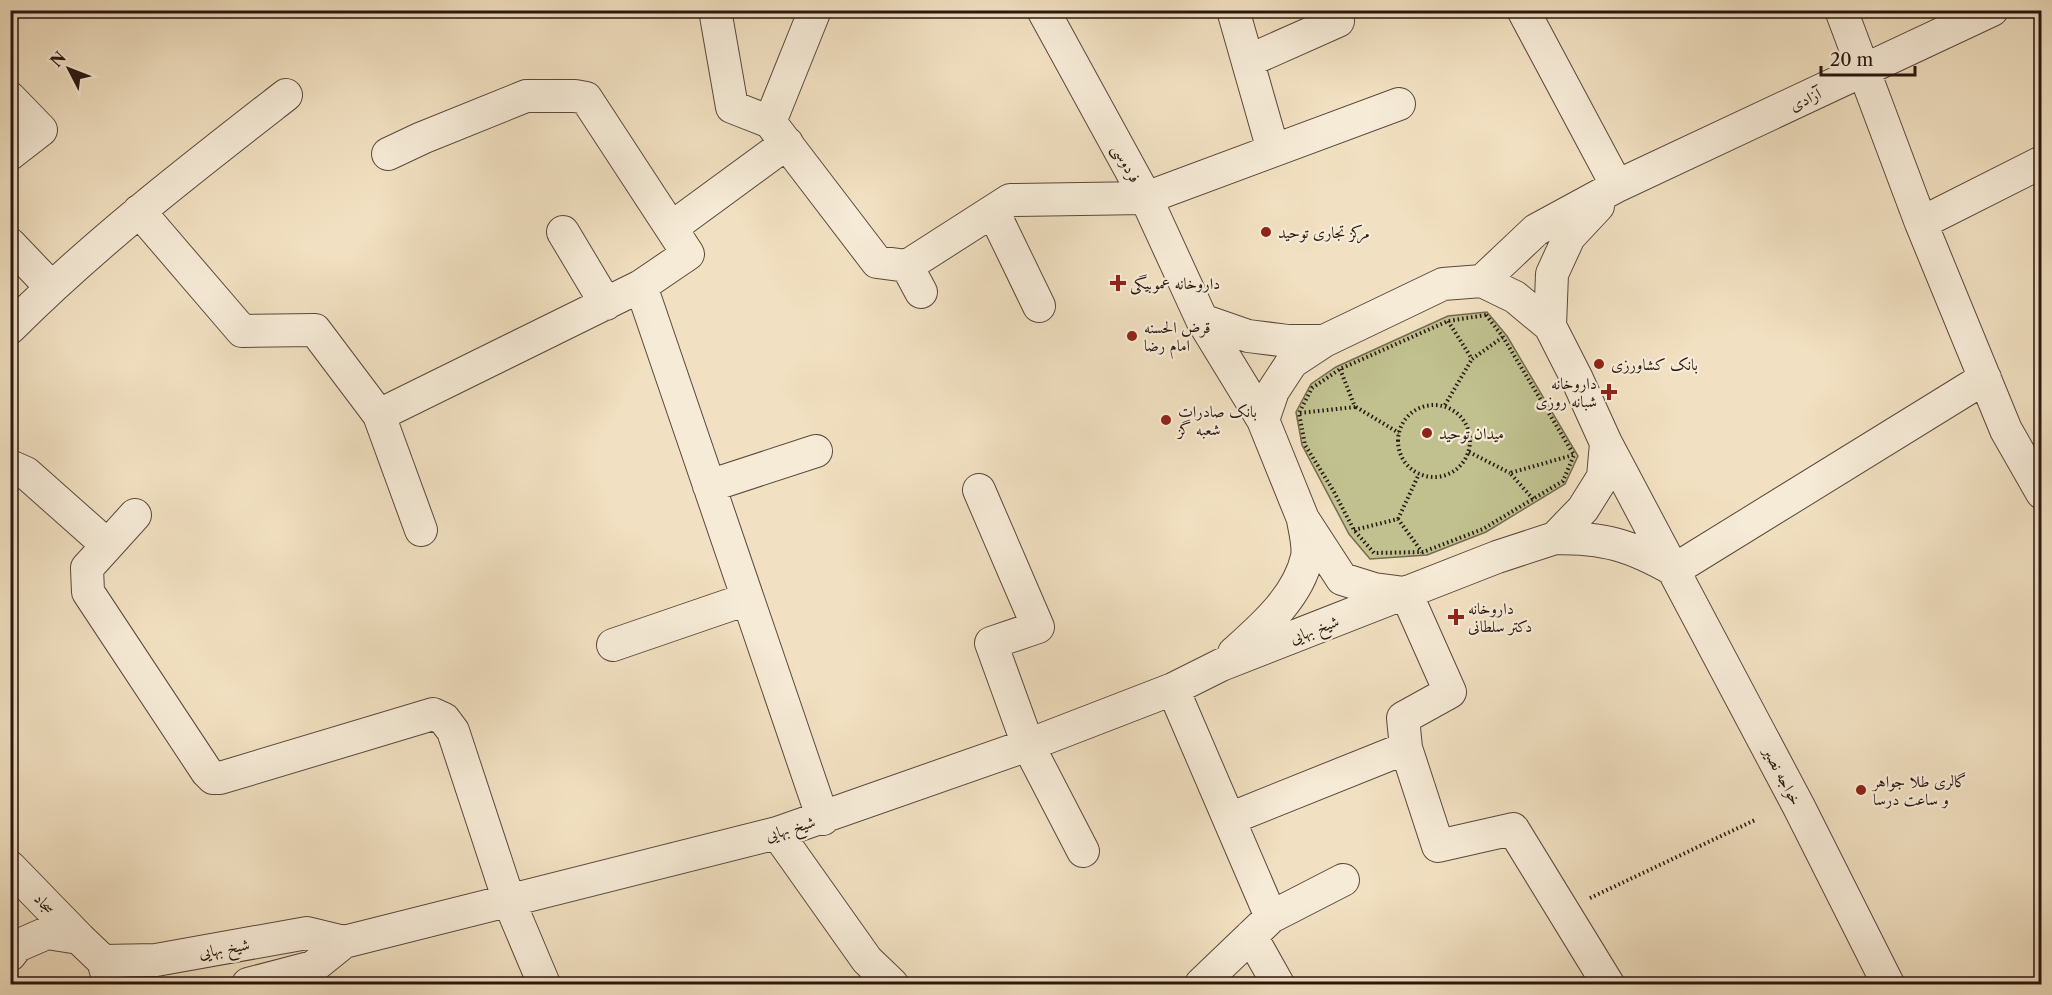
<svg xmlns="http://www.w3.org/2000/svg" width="2052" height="995" viewBox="0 0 2052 995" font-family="'Libre Caslon Text',Amiri,serif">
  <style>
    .green { fill: #c0c18f; stroke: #746c50; stroke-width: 1.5 }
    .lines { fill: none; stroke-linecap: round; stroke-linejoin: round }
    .minor-casing { stroke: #5a483c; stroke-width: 34 }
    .path { stroke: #281610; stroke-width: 4; stroke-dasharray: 1.5 3; stroke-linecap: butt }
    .minor { stroke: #f6ebd7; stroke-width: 32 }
    .poi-dot { fill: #8f2418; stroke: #f6ebd7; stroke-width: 2 }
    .labels { text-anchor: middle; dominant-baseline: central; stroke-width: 4.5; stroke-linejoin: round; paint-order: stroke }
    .street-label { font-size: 16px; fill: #281610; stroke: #f6ebd7 }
    .poi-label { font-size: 16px; fill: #281610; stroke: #f6ebd7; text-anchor: start }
  </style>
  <rect width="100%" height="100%" fill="#f1e0c1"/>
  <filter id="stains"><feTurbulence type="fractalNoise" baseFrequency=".00333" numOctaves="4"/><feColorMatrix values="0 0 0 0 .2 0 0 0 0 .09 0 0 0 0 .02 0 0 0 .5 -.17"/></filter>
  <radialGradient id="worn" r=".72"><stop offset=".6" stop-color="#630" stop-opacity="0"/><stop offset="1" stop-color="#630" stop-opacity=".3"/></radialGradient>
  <path class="green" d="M1487 312 1507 336 1578 456 1565 484 1486 532 1427 555 1370 559 1349 534 1302 445 1296 412 1311 384 1336 367 1448 316Z"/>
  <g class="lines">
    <defs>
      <path id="minor" d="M715 10 732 107 770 122 877 262 907 266 1010 200 1146 198 1399 104
        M1043 10 1146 198 1202 320 1263 420 1303 519 1342 579 1374 589 1405 593
        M1233 10 1273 150
        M1523 10 1617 186
        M1841 10 1921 223 2006 430 2042 493
        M1248 61 1338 21
        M10 98 41 130 10 154
        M770 122 815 10
        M388 154 422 138 526 96H575L586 98 671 228
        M139 211 242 331 315 330 379 415 641 286 688 254 671 228 787 143
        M993 211 1039 306
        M1921 223 2042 162
        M563 232 606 304
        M10 244 51 287
        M907 266 921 292
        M1482 281 1536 230 1617 186 1992 10
        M641 286 823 819
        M1202 320 1248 336 1288 341H1324
        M1550 326 1552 274 1569 237 1598 206
        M10 328C96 242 191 169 286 95
        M379 415 421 530
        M1263 420 1273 391 1292 362 1324 341 1443 284 1482 281 1515 297 1550 326 1577 379 1606 443 1799 807 1888 984
        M10 466 26 473 106 544
        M709 486 816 451
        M979 490 1038 627 991 643 1028 745 1083 851
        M135 515 87 568 88 592 207 772 213 778H220L433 714 444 719 453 731 509 901 544 984
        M1555 538C1605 538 1630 545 1674 570
        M1674 570 1985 378
        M1406 593 1450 692 1403 718 1406 748 1438 846 1513 829 1608 984
        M613 645 747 599
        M1234 653C1263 627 1298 597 1307 557 1309 546 1305 531 1303 520
        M1173 689 1271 917 1201 984
        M1229 819 1406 748
        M777 833 867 960 892 984
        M10 867 79 938
        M1271 917 1343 880
        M1251 936 1278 984
        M10 955 17 946 47 933 79 938 103 961 110 984
        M103 961 156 960 307 933 344 942
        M248 984 313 967 344 942 777 833 1028 745 1173 689 1221 665 1497 557 1555 538 1583 509 1603 477 1606 443"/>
    </defs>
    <use href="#minor" class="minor-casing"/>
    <path class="path" d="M1486 315 1503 337 1574 455 1563 481 1483 529 1423 552 1374 553 1354 530 1333 490 1305 445 1299 413 1312 388 1340 369 1448 321Z
      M1448 321 1472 359 1503 337
      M1398 441a36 36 0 1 1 72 0a36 36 0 1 1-72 0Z
      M1445 405 1472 359
      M1356 407 1399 433
      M1300 413 1355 407 1340 369
      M1469 452 1510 473
      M1533 499 1510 473 1573 455
      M1398 519 1419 474
      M1354 530 1398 519 1422 552
      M1590 898 1755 820"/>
    <use href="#minor" class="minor"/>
  </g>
  <g class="poi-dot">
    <circle cx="1266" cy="232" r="6"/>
    <path d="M1115 274h6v6h6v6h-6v6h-6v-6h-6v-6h6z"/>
    <circle cx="1132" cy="336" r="6"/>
    <circle cx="1599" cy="364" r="6"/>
    <path d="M1606 383h6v6h6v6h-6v6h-6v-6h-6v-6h6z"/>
    <circle cx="1166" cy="420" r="6"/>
    <circle cx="1427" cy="433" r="6"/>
    <path d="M1453 608h6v6h6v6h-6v6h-6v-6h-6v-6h6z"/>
    <circle cx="1861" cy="790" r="6"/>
  </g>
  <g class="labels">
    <g class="street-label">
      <text transform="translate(1805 99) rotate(-25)">آزادی</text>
      <text transform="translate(1127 163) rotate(61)">فردوسی</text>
      <text transform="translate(1314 629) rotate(-21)">شیخ بهایی</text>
      <text transform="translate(1783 776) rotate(62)">خواجه نصیر</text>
      <text transform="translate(790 828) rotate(-17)">شیخ بهایی</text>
      <text transform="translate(45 903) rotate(46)">سجاد</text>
      <text transform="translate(224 948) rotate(-10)">شیخ بهایی</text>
    </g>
    <g class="poi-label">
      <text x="1278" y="232">مرکز تجاری توحید</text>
      <text x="1130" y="283">داروخانه عموبیگی</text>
      <text x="1144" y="327">قرض الحسنه<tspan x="1144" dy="18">امام رضا</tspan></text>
      <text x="1611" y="364">بانک کشاورزی</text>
      <text x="1597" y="383" text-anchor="end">داروخانه<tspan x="1597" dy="18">شبانه روزی</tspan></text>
      <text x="1178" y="411">بانک صادرات<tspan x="1178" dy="18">شعبه گز</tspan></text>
      <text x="1439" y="433">میدان توحید</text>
      <text x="1468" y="608">داروخانه<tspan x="1468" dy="18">دکتر سلطانی</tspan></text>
      <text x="1873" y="781">گالری طلا جواهر<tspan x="1873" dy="18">و ساعت درسا</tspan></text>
    </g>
  </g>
  <rect width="2052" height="995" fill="none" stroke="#f1e0c1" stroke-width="36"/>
  <rect x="12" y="12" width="2028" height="971" fill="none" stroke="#281610" stroke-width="3"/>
  <rect x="18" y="18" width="2016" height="959" fill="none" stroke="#281610" stroke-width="1.5"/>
  <g transform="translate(69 69) rotate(312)" stroke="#f6ebd7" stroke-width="4.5" paint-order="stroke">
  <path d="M0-4.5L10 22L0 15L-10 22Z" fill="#281610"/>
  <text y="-9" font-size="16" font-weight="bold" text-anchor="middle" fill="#281610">N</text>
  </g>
  <path d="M1821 66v9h94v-9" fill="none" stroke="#281610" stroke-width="3"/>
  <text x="1830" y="66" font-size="18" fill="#281610" stroke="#f6ebd7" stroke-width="4.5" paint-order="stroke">20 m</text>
  <rect width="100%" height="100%" filter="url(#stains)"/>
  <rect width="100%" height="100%" fill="url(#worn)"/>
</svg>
